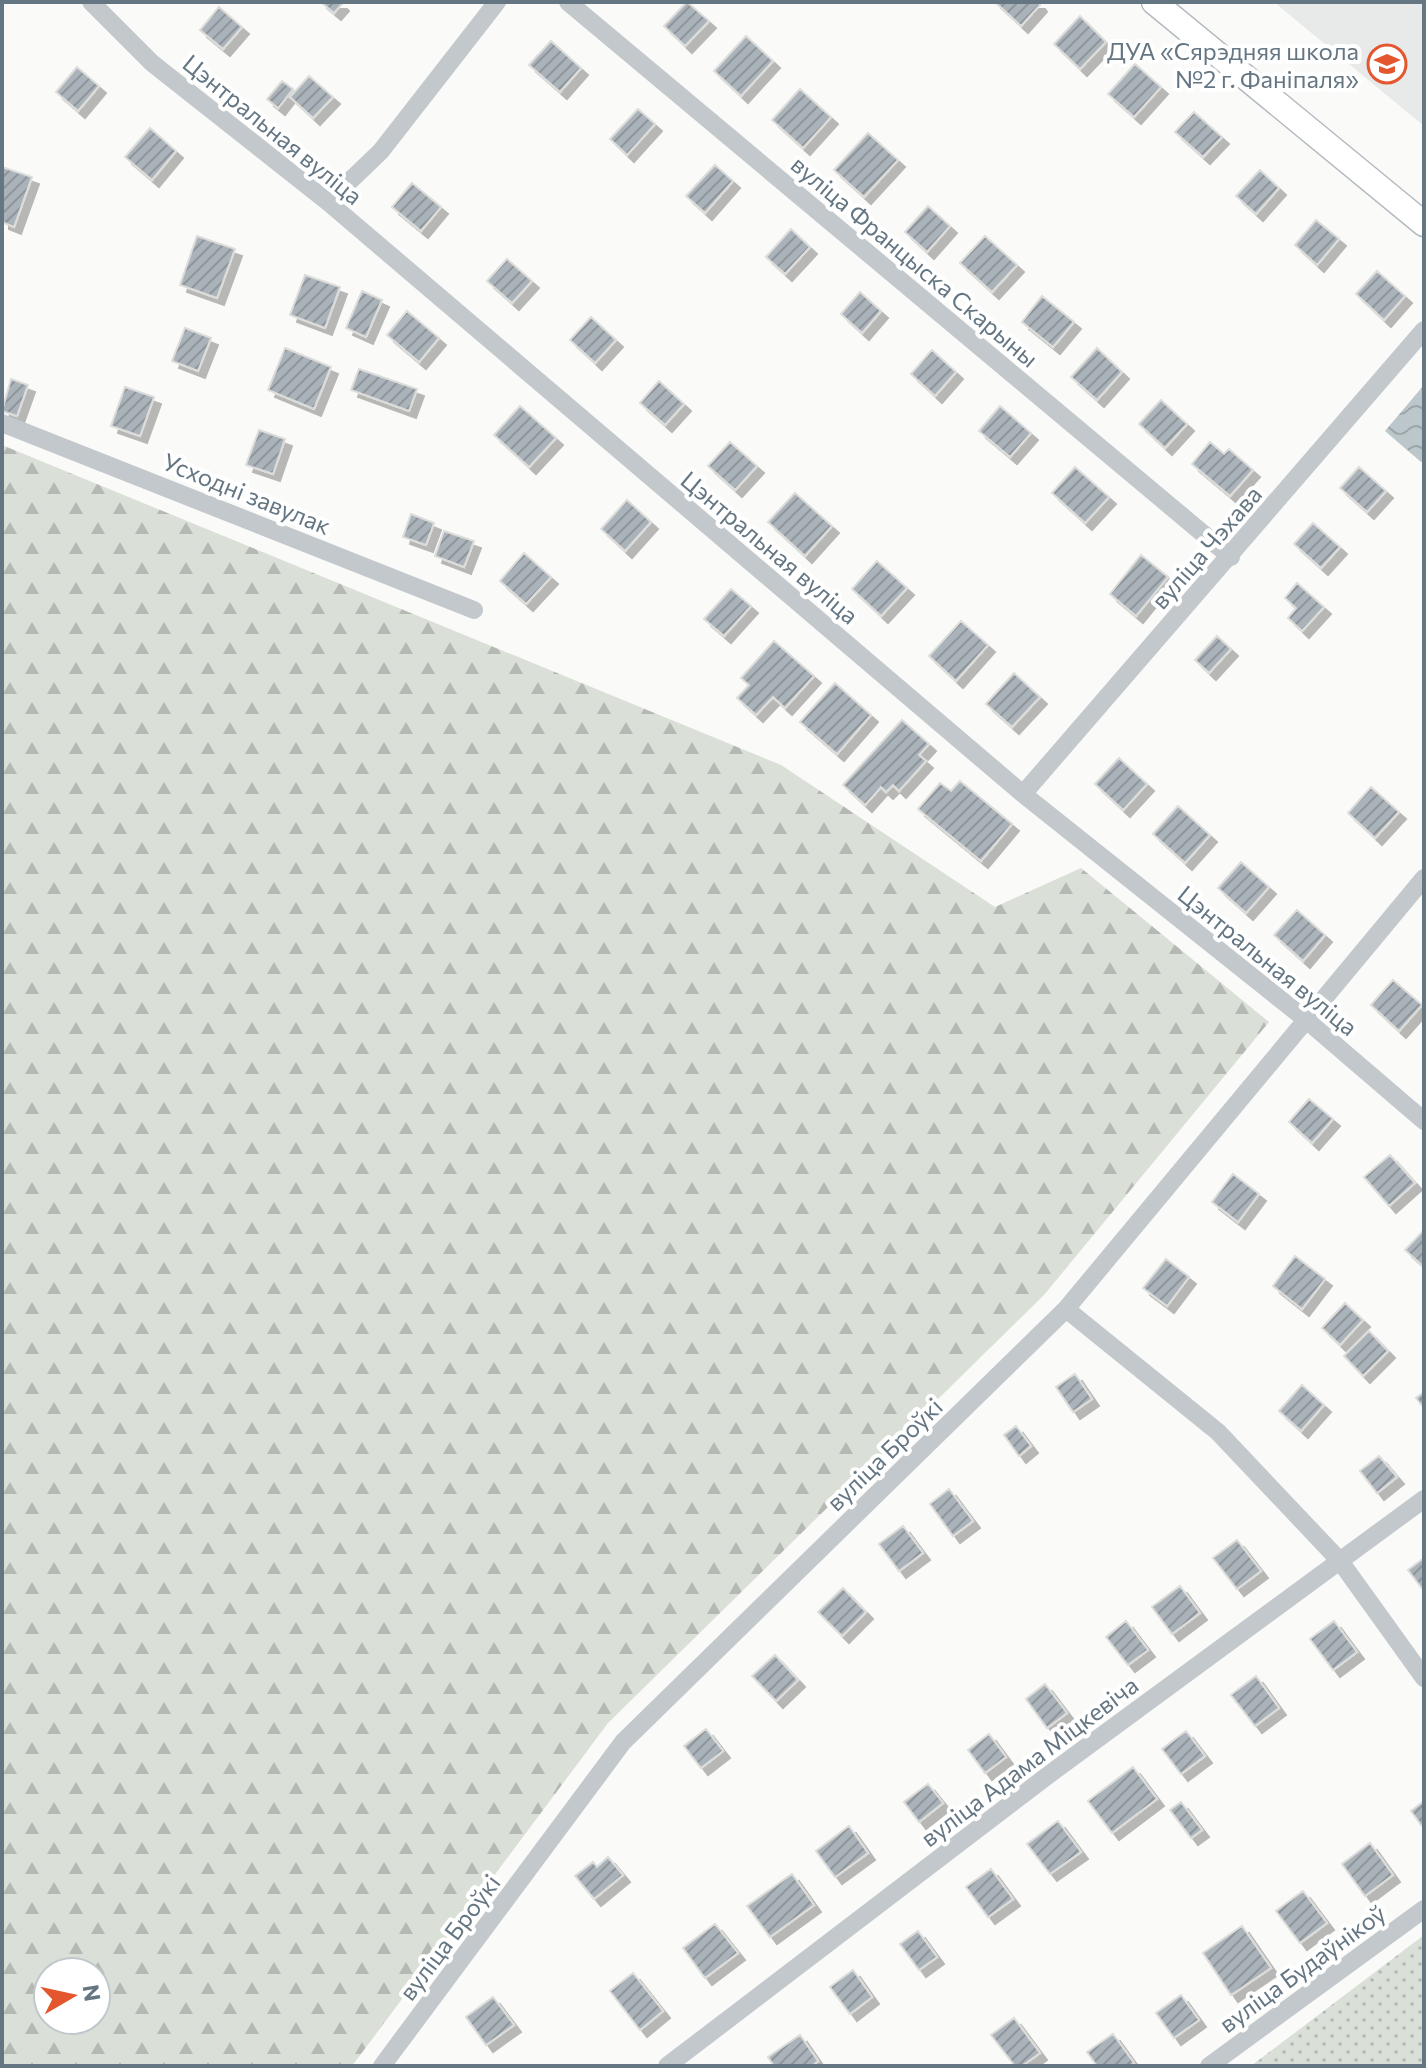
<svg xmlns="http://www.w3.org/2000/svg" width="1426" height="2068" viewBox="0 0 1426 2068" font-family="Commissioner,sans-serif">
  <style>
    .built { fill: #e8e9e9 }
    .grass { fill: url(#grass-dots) }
    .forest { fill: url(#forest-firs); fill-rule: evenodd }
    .water { fill: url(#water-waves) }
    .building { fill: url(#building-hatch); stroke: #dcdcda; stroke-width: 2; filter: url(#shadow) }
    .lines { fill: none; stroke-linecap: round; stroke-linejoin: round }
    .secondary-casing { stroke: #b3babf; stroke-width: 27 }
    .street { stroke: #c3c8cc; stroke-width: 18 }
    .secondary { stroke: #fff; stroke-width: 24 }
    .labels { text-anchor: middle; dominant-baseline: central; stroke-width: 8; stroke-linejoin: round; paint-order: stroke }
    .poi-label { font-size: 24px; fill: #657683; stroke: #fff; text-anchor: end }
    .street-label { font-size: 24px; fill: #657683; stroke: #fff }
  </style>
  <defs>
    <pattern id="grass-dots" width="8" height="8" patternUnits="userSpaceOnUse" patternTransform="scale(2)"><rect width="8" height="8" fill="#dadfd7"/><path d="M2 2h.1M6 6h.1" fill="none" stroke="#b4b9b4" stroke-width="1.8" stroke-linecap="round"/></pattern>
    <pattern id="forest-firs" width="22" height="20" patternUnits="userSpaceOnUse" patternTransform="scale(2)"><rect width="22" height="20" fill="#dadfd7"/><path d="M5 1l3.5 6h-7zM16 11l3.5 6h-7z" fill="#b4b9b4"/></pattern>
    <pattern id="water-waves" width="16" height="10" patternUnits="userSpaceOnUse" patternTransform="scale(2)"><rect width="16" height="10" fill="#bbc7cb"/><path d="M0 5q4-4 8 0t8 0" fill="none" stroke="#9ca6aa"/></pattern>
    <pattern id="building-hatch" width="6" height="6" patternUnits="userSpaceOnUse" patternTransform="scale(2)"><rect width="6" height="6" fill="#aab3b9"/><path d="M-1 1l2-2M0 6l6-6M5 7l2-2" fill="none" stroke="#8e969c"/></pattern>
    <filter id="shadow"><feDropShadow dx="7" dy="7" stdDeviation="0" flood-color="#0004"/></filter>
  </defs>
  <rect width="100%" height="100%" fill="#fafaf8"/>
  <path class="built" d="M1274 2H1424V126Z"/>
  <path class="grass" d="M1424 1935V2063L1419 2066H1251Z"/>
  <path class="forest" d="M2 445 781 765 995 907 1081 868 1269 1022 1044 1295 608 1723 352 2066H2ZM48 1972H96V2020H48Z"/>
  <path class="water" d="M1424 385V459L1421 462 1385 431Z"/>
  <path class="building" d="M321 2H340L342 4 334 13Z
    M687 2 709 21 685 46 664 26Z
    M995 2H1038L1040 5 1021 26Z
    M219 7 242 27 223 49 200 30Z
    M1080 16 1106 42 1080 69 1054 44Z
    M746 36 773 61 741 96 714 71Z
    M551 41 581 68 560 92 529 65Z
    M1135 64 1161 87 1134 117 1108 94Z
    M77 67 99 86 78 111 56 92Z
    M309 76 333 97 313 118 290 97Z
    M282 81 293 89 278 108 267 99Z
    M800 89 831 117 803 148 772 120Z
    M638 109 655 124 627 155 610 139Z
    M1194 112 1222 137 1203 157 1175 132Z
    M150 128 176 151 152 180 125 157Z
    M868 133 898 160 864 197 834 170Z
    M715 165 733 181 705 213 686 196Z
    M2 167 32 177 14 227 2 222Z
    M1260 170 1279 188 1256 214 1236 196Z
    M412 183 441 207 421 231 392 207Z
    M928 206 950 226 927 252 905 232Z
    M1316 220 1339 239 1317 265 1295 245Z
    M791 229 810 247 785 274 766 257Z
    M197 236 235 249 217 298 180 285Z
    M985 236 1017 265 992 292 960 263Z
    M507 259 532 281 512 303 487 281Z
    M1377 271 1405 296 1384 320 1356 294Z
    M305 275 340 287 325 328 290 315Z
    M362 291 382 300 366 337 346 328Z
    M860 292 881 311 862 333 841 314Z
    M1042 296 1074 322 1053 347 1022 322Z
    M407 311 439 338 419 362 387 335Z
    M591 317 616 340 595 363 570 340Z
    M185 328 211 338 198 371 172 361Z
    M285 348 331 367 314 409 268 390Z
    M1097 348 1122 372 1097 400 1071 377Z
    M932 350 956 372 935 396 911 374Z
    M359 369 417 389 409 411 351 390Z
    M11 379 28 385 17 416 2 411Z
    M659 381 684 404 665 425 640 403Z
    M125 387 154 397 140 436 111 426Z
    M1161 400 1187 424 1165 448 1139 424Z
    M520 406 556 438 529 467 494 435Z
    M1000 406 1031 433 1010 457 979 431Z
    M259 430 285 439 273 474 246 465Z
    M730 442 757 466 735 490 708 466Z
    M1210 442 1224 454 1229 449 1253 470 1230 496 1192 464Z
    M1075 467 1109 497 1085 523 1052 493Z
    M1359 467 1386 491 1367 512 1340 488Z
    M795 493 832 526 805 556 768 522Z
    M627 500 651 522 625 551 601 529Z
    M411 514 434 523 426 545 403 537Z
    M1313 523 1340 547 1321 568 1294 544Z
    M444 531 474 541 464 567 435 556Z
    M524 553 551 577 526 604 500 581Z
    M1141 555 1168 577 1136 616 1110 594Z
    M877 561 907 588 881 616 852 589Z
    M1297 583 1324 607 1302 631 1288 618 1296 608 1285 598Z
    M731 589 751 606 724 636 704 619Z
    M961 621 988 645 956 681 929 656Z
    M1217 636 1231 649 1209 673 1195 660Z
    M774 641 814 676 785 708 773 697 756 715 737 698 749 685 741 678Z
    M1014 673 1040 697 1012 727 986 704Z
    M835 683 871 715 837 754 800 722Z
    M902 720 929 744 919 755 926 761 899 791 893 785 886 792 881 787 865 805 843 785Z
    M1119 758 1147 784 1123 810 1095 784Z
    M960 781 1012 824 981 861 918 809 940 783 951 791Z
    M1371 787 1399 812 1375 838 1348 813Z
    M1178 806 1210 835 1185 863 1153 834Z
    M1241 862 1269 887 1246 913 1218 888Z
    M1297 910 1325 935 1303 961 1274 935Z
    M1393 980 1422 1005 1399 1031 1371 1005Z
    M1309 1099 1333 1119 1312 1143 1289 1122Z
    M1390 1155 1415 1183 1389 1206 1364 1177Z
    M1233 1174 1259 1194 1238 1222 1212 1202Z
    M1424 1230V1267L1405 1250Z
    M1295 1256 1325 1279 1302 1309 1273 1286Z
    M1166 1259 1189 1277 1167 1306 1143 1288Z
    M1345 1303 1363 1320 1340 1345 1322 1328Z
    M1369 1331 1388 1351 1363 1376 1344 1356Z
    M1075 1374 1092 1399 1073 1412 1056 1387Z
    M1302 1385 1324 1405 1301 1431 1279 1411Z
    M1424 1392V1408L1416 1398Z
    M1016 1426 1031 1446 1019 1456 1004 1435Z
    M1379 1456 1397 1477 1377 1493 1360 1471Z
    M949 1489 973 1521 953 1536 930 1504Z
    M903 1526 923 1553 899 1571 879 1544Z
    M1237 1540 1261 1571 1237 1589 1213 1558Z
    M1424 1558V1591L1408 1570Z
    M1180 1586 1200 1613 1172 1634 1152 1607Z
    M843 1588 866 1612 842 1636 818 1612Z
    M1126 1621 1148 1650 1128 1665 1106 1637Z
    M1334 1621 1357 1652 1333 1670 1310 1639Z
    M775 1655 798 1680 776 1701 752 1676Z
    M1256 1676 1279 1708 1255 1726 1231 1695Z
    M1045 1684 1067 1713 1047 1728 1026 1699Z
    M706 1729 723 1751 701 1768 684 1746Z
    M1186 1731 1205 1756 1181 1774 1162 1749Z
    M989 1734 1006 1757 985 1773 968 1750Z
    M1133 1767 1157 1799 1112 1833 1088 1801Z
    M928 1784 943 1803 919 1822 904 1802Z
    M1424 1801V1829L1411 1811Z
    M1181 1802 1202 1830 1191 1838 1170 1810Z
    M1058 1821 1081 1852 1050 1874 1027 1844Z
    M849 1826 868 1853 835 1877 816 1851Z
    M1370 1843 1393 1875 1365 1896 1342 1864Z
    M608 1857 623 1875 594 1899 575 1876 593 1862 597 1867Z
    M991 1869 1013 1899 988 1917 966 1887Z
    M792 1874 814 1905 770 1937 747 1906Z
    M1303 1891 1327 1923 1300 1943 1276 1911Z
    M715 1924 738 1953 705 1978 683 1948Z
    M1242 1926 1271 1968 1231 1995 1203 1953Z
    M918 1931 937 1957 919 1970 900 1944Z
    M853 1970 872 1997 850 2014 830 1987Z
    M633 1973 663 2011 640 2030 610 1991Z
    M1181 1995 1199 2020 1174 2038 1156 2013Z
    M493 1997 514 2025 486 2045 466 2017Z
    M1014 2018 1040 2053 1022 2066H1015L991 2035Z
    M1113 2034 1134 2063 1130 2066H1097L1087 2052Z
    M800 2035 818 2061 812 2066H774L768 2057Z"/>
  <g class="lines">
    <defs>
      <path id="secondary" d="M1154 2 1424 224"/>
    </defs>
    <use href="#secondary" class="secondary-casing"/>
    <path class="street" d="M91 2 152 63 328 202 1023 794 1304 1018 1424 1121
      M568 2 1231 557
      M328 202 381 151 497 2
      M2 423 474 610
      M1023 794 1424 330
      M1066 1309 1218 1432 1340 1561 1424 1678
      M382 2066 623 1742 1066 1309 1424 878
      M667 2066 1047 1776 1424 1499
      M1209 2066 1424 1909"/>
    <use href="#secondary" class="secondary"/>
  </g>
  <defs>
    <symbol id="school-ring" viewBox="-11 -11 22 22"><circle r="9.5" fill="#fff" stroke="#e4572e" stroke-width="1.5"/><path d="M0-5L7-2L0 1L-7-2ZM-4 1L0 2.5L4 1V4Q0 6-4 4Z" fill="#e4572e"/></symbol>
  </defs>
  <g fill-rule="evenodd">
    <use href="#school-ring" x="1365" y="42" width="44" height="44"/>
  </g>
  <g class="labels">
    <g class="poi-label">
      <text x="1359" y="50">ДУА «Сярэдняя школа<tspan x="1359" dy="28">№2 г. Фаніпаля»</tspan></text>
    </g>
    <g class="street-label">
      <text transform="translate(273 129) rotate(39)">Цэнтральная вуліца</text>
      <text transform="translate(915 261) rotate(40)">вуліца Францыска Скарыны</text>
      <text transform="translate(247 493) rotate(22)">Усходні завулак</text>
      <text transform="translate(770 547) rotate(40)">Цэнтральная вуліца</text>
      <text transform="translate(1206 547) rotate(-49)">вуліца Чэхава</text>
      <text transform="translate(1268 960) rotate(39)">Цэнтральная вуліца</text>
      <text transform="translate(884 1454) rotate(-44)">вуліца Броўкі</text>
      <text transform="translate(1029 1761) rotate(-37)">вуліца Адама Міцкевіча</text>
      <text transform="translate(449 1937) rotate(-53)">вуліца Броўкі</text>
      <text transform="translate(1302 1968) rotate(-36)">вуліца Будаўнікоў</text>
    </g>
  </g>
  <rect width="1426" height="2068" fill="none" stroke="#657683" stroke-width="8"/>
  <g transform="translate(72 1996) rotate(81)"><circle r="38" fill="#ffffff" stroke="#c1c8cd" stroke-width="2"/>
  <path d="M0-6L14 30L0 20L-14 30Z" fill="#e4572e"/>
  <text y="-12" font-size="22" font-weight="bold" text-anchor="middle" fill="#657683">N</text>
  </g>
</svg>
